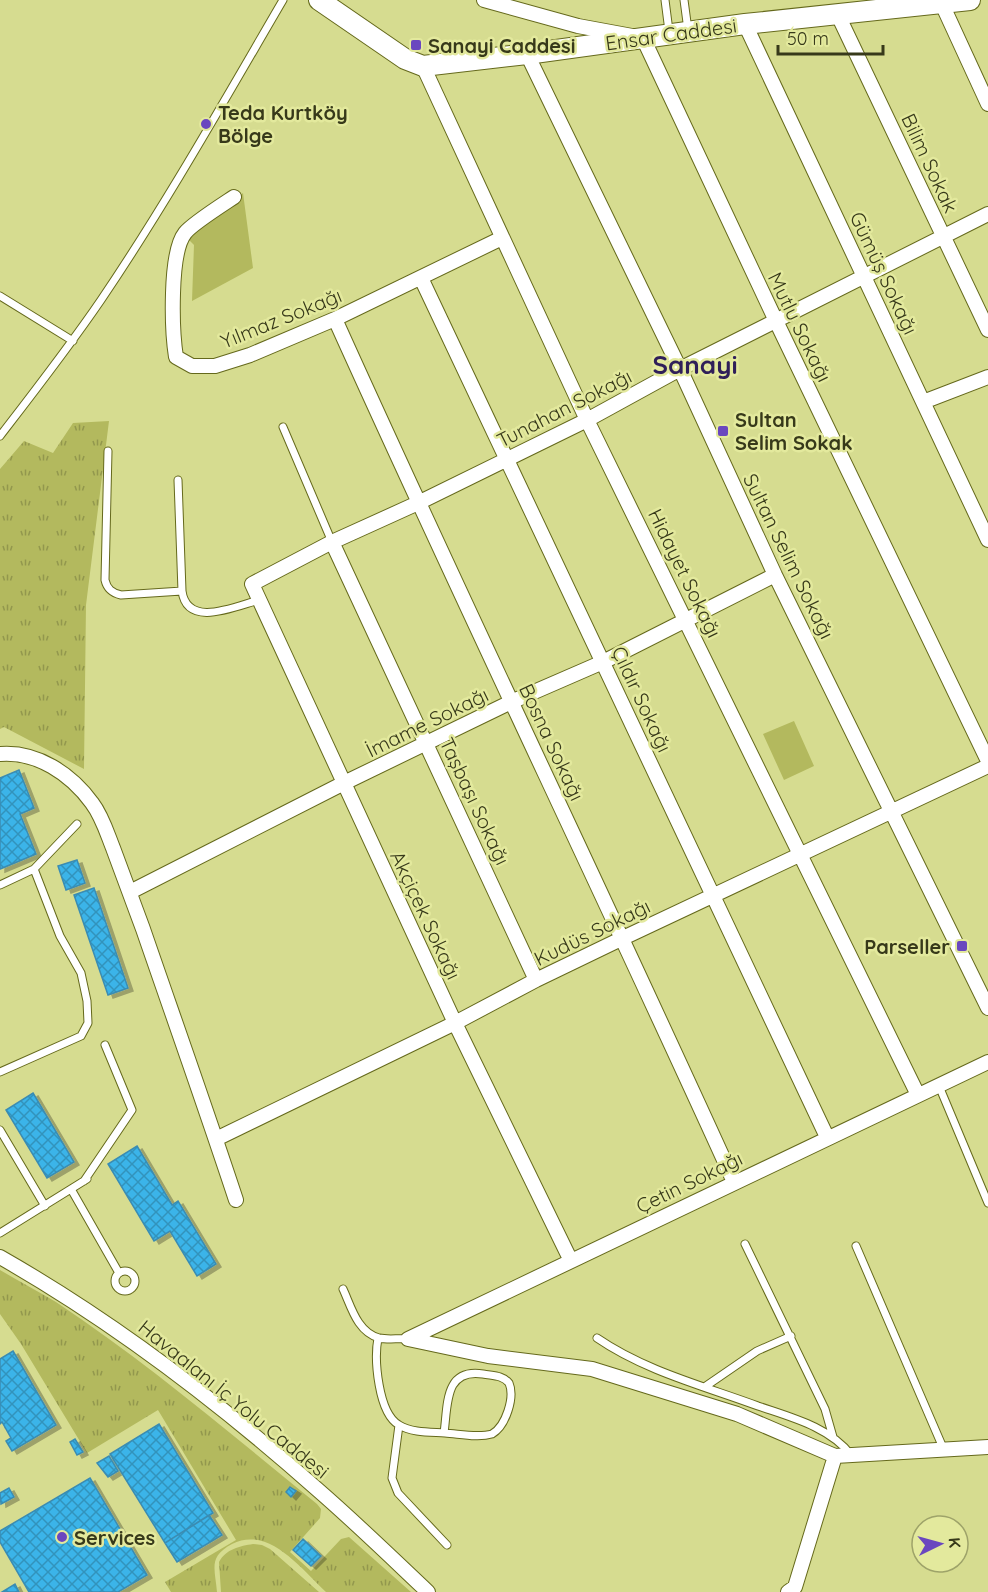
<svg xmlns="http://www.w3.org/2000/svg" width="988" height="1592" viewBox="0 0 988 1592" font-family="Quicksand,sans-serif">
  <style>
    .grass { fill: url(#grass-tufts) }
    .park { fill: #b3b95e }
    .building { fill: url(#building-cross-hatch); stroke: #3b8cb2; stroke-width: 1.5; filter: url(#shadow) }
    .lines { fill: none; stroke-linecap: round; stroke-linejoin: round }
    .lane-casing { stroke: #65691c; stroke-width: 9 }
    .street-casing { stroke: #65691c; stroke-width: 16 }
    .secondary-casing { stroke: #65691c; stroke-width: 22 }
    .lane { stroke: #fff; stroke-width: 7 }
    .street { stroke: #fff; stroke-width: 14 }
    .secondary { stroke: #fff; stroke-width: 20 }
    .poi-dot { fill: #6a47bf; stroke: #e3e99d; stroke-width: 2 }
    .labels { text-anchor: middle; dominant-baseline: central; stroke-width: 5; stroke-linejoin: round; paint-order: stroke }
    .street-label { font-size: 20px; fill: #37391a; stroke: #e3e99d }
    .poi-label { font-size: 20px; font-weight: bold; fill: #37391a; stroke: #e3e99d; text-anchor: start }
    .district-label { font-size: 26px; font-weight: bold; fill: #2f1f59; stroke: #e3e99d }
  </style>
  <defs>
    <pattern id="grass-tufts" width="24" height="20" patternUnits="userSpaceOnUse" patternTransform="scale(1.5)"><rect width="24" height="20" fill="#b3b95e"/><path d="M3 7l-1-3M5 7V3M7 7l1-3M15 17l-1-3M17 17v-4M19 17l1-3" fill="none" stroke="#92974d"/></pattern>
    <pattern id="building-cross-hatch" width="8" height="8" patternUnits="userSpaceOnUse" patternTransform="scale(1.5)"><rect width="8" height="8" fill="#3bb4e9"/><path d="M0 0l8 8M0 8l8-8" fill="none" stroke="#3293bc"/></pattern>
    <filter id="shadow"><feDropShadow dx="5" dy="3" stdDeviation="0" flood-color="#0004"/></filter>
  </defs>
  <rect width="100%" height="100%" fill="#d6dc90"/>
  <path class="grass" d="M109 421 86 605 84 769 4 727 0 729V469L24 441 53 453 73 423Z
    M0 1270C18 1281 38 1291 56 1302 148 1363 232 1435 317 1504L321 1509 320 1518 290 1552 311 1571 341 1539 349 1537 411 1592H326C302 1570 269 1525 232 1544 208 1557 215 1568 217 1592H171L165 1582 236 1540 158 1410 87 1453 21 1344 0 1314Z
    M253 1544 262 1545 270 1549 319 1592H221L219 1562C226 1549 240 1546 253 1544Z"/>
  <path class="park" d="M243 193 253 268 192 301 194 245 186 237Z
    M794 721 814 766 784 780 763 734Z"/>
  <path class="building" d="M19 770 34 808 20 814 36 854 0 869V778Z
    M77 860 85 883 66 890 58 866Z
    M94 888 128 988 108 995 74 895Z
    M33 1093 74 1162 47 1178 6 1110Z
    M137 1146 172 1205 178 1201 216 1264 197 1276 170 1231 154 1241 108 1164Z
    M13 1351 56 1425 12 1451 6 1441 11 1438 2 1422 0 1424V1359Z
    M159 1424 213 1513 165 1543 110 1454Z
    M75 1439 83 1452 77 1455 70 1442Z
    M109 1456 118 1471 108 1477 97 1463Z
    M90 1478 147 1575 118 1592H29L0 1542V1531Z
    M290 1487 296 1491 291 1497 286 1492Z
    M9 1488 14 1497 1 1504 0 1493Z
    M209 1515 222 1535 177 1562 165 1543Z
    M303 1539 321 1556 311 1566 293 1550Z
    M15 1584 19 1592H2Z"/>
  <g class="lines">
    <defs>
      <path id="lane" d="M665 0 669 31
        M684 0 688 30
        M0 296 73 341
        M283 427 332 542
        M0 436C34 392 69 347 101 300 166 204 224 101 283 0
        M108 451 105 580C107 589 112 593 121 595L182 591
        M178 480 182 591C187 629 236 606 259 600
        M0 885 34 869
        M0 1072 81 1036 88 1023 87 1001 81 973 60 936 34 869 77 824
        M939 1086 988 1203
        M0 1130 45 1206
        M84 1181 132 1110 105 1045
        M71 1189 119 1273
        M0 1233 87 1179
        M745 1244 825 1409 833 1437
        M856 1246 944 1450
        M115 1281a10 10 0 1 1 20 0a10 10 0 1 1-20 0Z
        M343 1289C351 1306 357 1332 379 1338 388 1340 399 1338 408 1339
        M378 1338C374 1359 378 1413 399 1425 412 1433 431 1432 445 1433 460 1434 478 1438 492 1434 506 1426 515 1397 509 1383 502 1375 493 1376 483 1374 444 1368 448 1405 444 1433
        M597 1338C645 1371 704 1386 758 1406 790 1417 830 1427 851 1455
        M706 1386 757 1351 791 1336
        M399 1425 392 1478 398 1493 447 1545"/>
      <path id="street" d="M484 0 578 26 643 38 776 321 988 761
        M942 4 988 104
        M837 13 988 330
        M745 24 988 540
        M527 54 680 369 775 575 988 1008
        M423 66 587 420 918 1095
        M234 197C222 205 192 224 185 233 169 253 172 332 176 357L192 366H215L250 355 335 319 502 238
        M421 278 827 1137
        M335 319C465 608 603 893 734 1182
        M923 402 988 377
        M332 542 536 980
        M0 754C37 751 71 774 92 803 102 816 107 833 113 848 123 875 133 902 143 929 174 1019 206 1109 236 1200
        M130 892 344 783 511 702 603 662 775 575
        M216 1139 455 1023 536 980 623 938 988 766
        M0 1257C114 1322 220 1403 318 1490 356 1523 392 1558 428 1592
        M571 1261 455 1023 252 584 332 542 418 503 587 420 680 369 988 214
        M408 1339 988 1062
        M408 1339 488 1356 592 1369 737 1414 835 1456 988 1447
        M788 1592 795 1587 835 1456"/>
      <path id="secondary" d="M319 0 405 59 423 66 527 54 745 24 970 0"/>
    </defs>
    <use href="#lane" class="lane-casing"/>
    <use href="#street" class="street-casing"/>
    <use href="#secondary" class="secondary-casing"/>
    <use href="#lane" class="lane"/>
    <use href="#street" class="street"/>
    <use href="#secondary" class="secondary"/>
  </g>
  <g class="poi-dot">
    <rect x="410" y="39" width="12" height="12" rx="3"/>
    <circle cx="206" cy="124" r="6"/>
    <rect x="717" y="425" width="12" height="12" rx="3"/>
    <rect x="956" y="940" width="12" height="12" rx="3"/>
    <circle cx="62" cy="1537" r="6"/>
  </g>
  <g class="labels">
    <g class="street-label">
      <text transform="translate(671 34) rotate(-8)">Ensar Caddesi</text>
      <text transform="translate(930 163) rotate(65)">Bilim Sokak</text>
      <text transform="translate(884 273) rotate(65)">Gümüş Sokağı</text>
      <text transform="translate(281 318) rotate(-22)">Yılmaz Sokağı</text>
      <text transform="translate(800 327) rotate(64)">Mutlu Sokağı</text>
      <text transform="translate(564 408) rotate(-27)">Tunahan Sokağı</text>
      <text transform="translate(789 556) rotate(64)">Sultan Selim Sokağı</text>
      <text transform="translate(685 573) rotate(64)">Hidayet Sokağı</text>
      <text transform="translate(642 699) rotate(65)">Çıldır Sokağı</text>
      <text transform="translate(427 722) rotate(-26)">İmame Sokağı</text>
      <text transform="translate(552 742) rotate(65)">Bosna Sokağı</text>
      <text transform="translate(475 801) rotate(65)">Taşbaşı Sokağı</text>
      <text transform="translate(426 915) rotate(65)">Akçiçek Sokağı</text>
      <text transform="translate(592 932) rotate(-26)">Kudüs Sokağı</text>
      <text transform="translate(689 1182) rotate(-26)">Çetin Sokağı</text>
      <text transform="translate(234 1399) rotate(39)">Havaalanı İç Yolu Caddesi</text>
    </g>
    <g class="poi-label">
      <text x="428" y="45">Sanayi Caddesi</text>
      <text x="218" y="112">Teda Kurtköy<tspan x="218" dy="23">Bölge</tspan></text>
      <text x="735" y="419">Sultan<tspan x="735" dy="23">Selim Sokak</tspan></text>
      <text x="950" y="946" text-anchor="end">Parseller</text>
      <text x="74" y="1537">Services</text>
    </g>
    <g class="district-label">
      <text x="695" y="364">Sanayi</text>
    </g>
  </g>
  <g transform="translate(940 1544) rotate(85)"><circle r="28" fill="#e3e99d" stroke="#9ea369" stroke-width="1.5"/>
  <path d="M0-4.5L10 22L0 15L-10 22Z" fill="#6a47bf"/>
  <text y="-9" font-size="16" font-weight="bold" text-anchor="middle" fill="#37391a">K</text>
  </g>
  <path d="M778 45v9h105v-9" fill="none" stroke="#37391a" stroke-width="3"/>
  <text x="787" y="45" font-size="18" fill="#37391a" stroke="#e3e99d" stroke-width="4.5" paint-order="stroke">50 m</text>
</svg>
